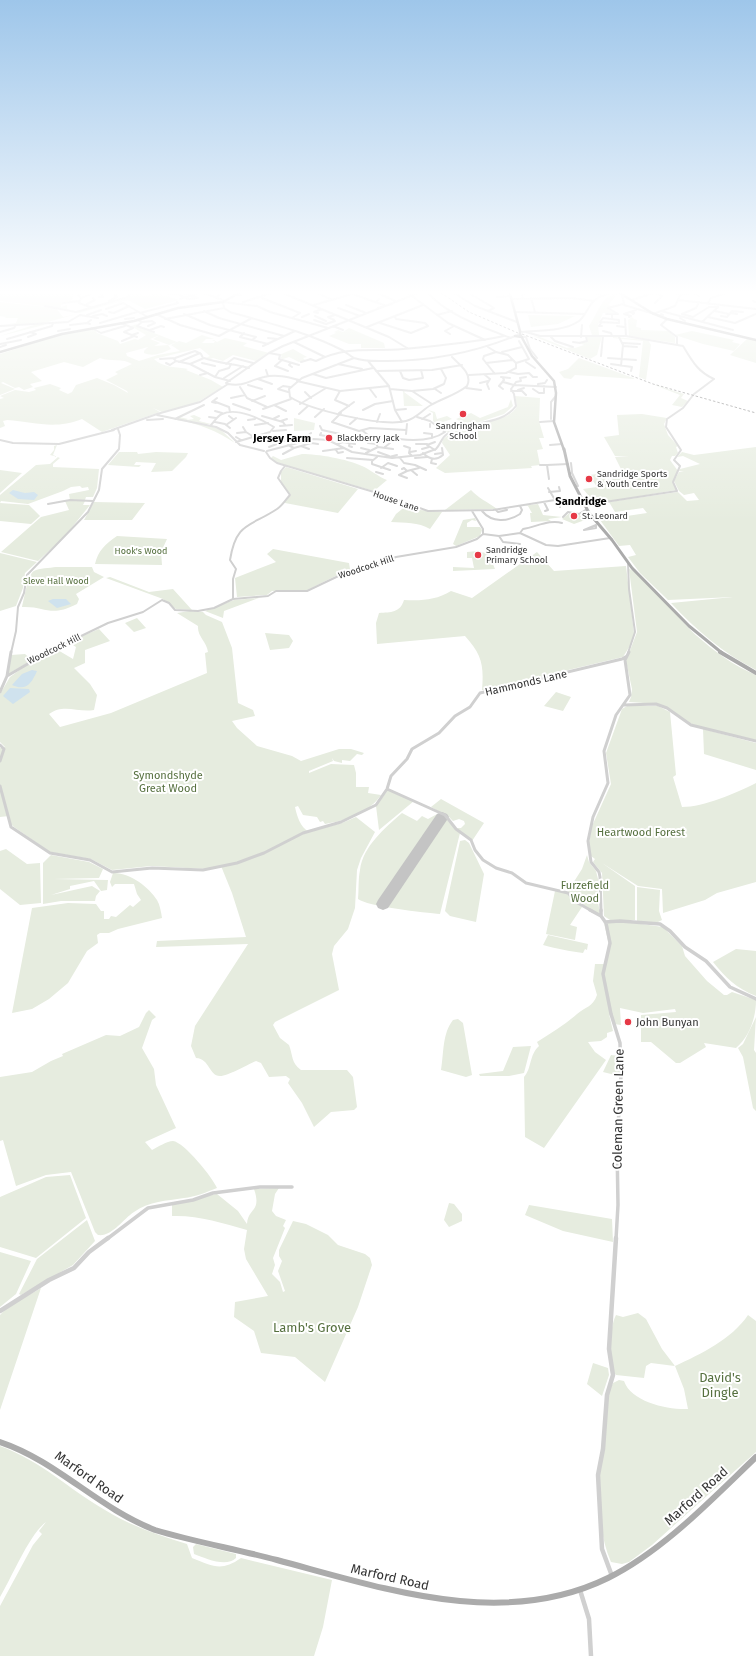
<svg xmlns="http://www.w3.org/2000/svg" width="756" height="1656" viewBox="0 0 756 1656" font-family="'Fira Sans',sans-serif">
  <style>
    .green { fill: #e6ecdf }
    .water { fill: #cfe2ee }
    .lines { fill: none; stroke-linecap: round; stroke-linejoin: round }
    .runway { fill: #c4c4c4; fill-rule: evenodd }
    .minor-far3 { stroke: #d0d0d0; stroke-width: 2 }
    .minor-far2 { stroke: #d0d0d0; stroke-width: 3 }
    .minor-far1 { stroke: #d0d0d0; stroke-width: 3.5 }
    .minor { stroke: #d0d0d0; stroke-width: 4.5 }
    .major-far3 { stroke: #ababab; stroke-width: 2.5 }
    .major-far2 { stroke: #ababab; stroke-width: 3 }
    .major-far1 { stroke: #ababab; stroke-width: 4 }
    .major { stroke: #ababab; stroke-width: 6 }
    .rail { stroke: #888; stroke-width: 1; stroke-dasharray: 2.5 2; stroke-linecap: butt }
    .major-bridge { stroke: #ababab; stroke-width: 2.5 }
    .poi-dot { fill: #e63946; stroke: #fff; stroke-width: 1.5 }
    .labels { text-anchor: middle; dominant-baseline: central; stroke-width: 4; stroke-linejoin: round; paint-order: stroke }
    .far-poi-label { font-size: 9px; fill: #333; stroke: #fff; text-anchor: start }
    .far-street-label { font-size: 9px; fill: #333; stroke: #fff }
    .far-park-label { font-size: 9px; fill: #56703f; stroke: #fff }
    .far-quarter-label { font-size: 11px; font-weight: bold; fill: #000; stroke: #fff }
    .street-label { font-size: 11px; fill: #333; stroke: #fff }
    .park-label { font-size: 11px; fill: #56703f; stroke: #fff }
    .poi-label { font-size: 11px; fill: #333; stroke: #fff; text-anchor: start }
    .near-street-label { font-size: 13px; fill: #333; stroke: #fff }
    .near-park-label { font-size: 13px; fill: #56703f; stroke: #fff }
  </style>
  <rect width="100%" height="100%" fill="#fff"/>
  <path class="green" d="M0 290H62V292H72L73 299 61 305V307L67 305V309L0 301Z
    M134 290 143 296 177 290H188L161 294 179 300 145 309 128 300 120 302V304L118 302 79 313 78 312 95 306 97 307 123 300 122 299 131 296Z
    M616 293 618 294 608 305 611 306 609 307 610 310 618 313H603L598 325 599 335H592L589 326C598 313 601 297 616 293Z
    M0 302 56 308 63 317 77 314 44 323V325L0 336 37 324H9L16 323 18 318H5L6 317 0 316Z
    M528 315 575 316 558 324 531 327Z
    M632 317 634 319 637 320 636 327 641 328V330L669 331 675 337V343L629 336 628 320Z
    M137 324 136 326 177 342 169 345 153 339 160 335 150 339 160 343 154 346 168 345 171 349C163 353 153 357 144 353V351L148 347 126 353 127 356 139 361 158 355 180 351 171 345 179 341 186 343 202 335 214 339H206L202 343H214L215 341H212L214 340 217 342 225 338 247 343 243 346 269 353 249 367H247L256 361 233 355 223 361 213 358 210 359 206 358 210 356 200 348 154 359C163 368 177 367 188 369L186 370 211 380 223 387 196 403 162 412 153 408 160 412 102 432 82 419C54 430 35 422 7 420L3 421 5 426 0 428V399L4 398 0 396 15 390 29 392 36 390 34 388 50 384 61 388 59 390 68 394 72 392 76 385 97 378 114 385 128 393 127 391 106 380 118 374 115 372 132 364C123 358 110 362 100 358L83 367 64 362 31 372 42 381 30 384 33 387 24 390 19 387 15 388 3 382 1 383 15 389 0 395V354L62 334 94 328 97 333 118 341 120 344 135 339 138 340 146 335 131 326Z
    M349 328 384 343 385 348H361V344H349L329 336 336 333 334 332 338 330 343 332Z
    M692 331 734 340 732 342 740 344 734 351 703 344 675 335Z
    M533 336 540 337 567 348 571 347 575 348 584 345 580 343 588 341 587 337 602 336 597 355 590 359Z
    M613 337 648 340 651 345 646 380 639 377 643 341 613 338Z
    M748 338 756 341V363L730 355Z
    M293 349 307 357 303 358 305 360 299 362 289 357 283 359 280 358 282 356 279 355Z
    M579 358 636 379 575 375 571 379 564 378 559 372 568 369Z
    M652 384 684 394 681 398 688 401 682 407 672 405 680 395Z
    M403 390 405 391 404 392 423 406H404Z
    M515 396 540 398 539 421 544 438H539L543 449 537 450 540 465 531 466 532 468 445 473 436 468 450 455 442 443 443 439C452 432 462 428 473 424 487 420 511 420 517 406Z
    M511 399 513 406 504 414 449 432 444 431 433 421V413L428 410 435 412 437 419 447 416 452 419 443 422 438 420 448 428V431L468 423 465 424 456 419 471 413 480 418 508 407Z
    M642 414 667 418 664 424 668 435 678 446 676 447 678 453 675 456H672L670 460 678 471 673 481 676 490 599 503 594 502 583 489 597 487 589 475 622 471 615 457 629 456H615L604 437 619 435 617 415Z
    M194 415 201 418 199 421 211 424H205L221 430 235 443C217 431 198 423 177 420L179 417 188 419 186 420 194 419 190 416Z
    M294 418 315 423 314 430 294 431Z
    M57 445 53 455 60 458 53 464V467L99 469 97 488 93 497H86L85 500H70L69 494 89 490 88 487 82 488 80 486 71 487 63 491 28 504 1 501 0 503 29 505 40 516 31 524 0 521V495L36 465 50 464 58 457 50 455 54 450V446Z
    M756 447V670C723 653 696 630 671 603L733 597 668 600 640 573 628 557 636 555 630 545 619 546 600 520 647 513 643 508 615 512 609 502 678 492 687 501 699 500 694 493 684 495 679 491 674 481 679 472H684L679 471 680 469 700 464 683 456 677 457 682 452 694 455Z
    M119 452H137L138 454 156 452 188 453 186 457 172 471 151 472 156 463 136 462 134 465H141L139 467 108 465Z
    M302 454C318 454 347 459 362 466 371 470 377 476 387 480L374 491 298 469 276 462 271 458 273 456 281 460Z
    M286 467 358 489 338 513 285 503V501L291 495 281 484V472Z
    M0 470 22 473 0 493Z
    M471 490C478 498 488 502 497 509L445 510Z
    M65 501H85L83 505H90L65 536 38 561 1 552 41 517 69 510Z
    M94 502 145 503 132 520H84Z
    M538 504 543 515 562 517 548 519 551 521 531 522 530 513H532L528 506H522Z
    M407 505 420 510 442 512 430 529C418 522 405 523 391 522L396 514Z
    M571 512 579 514 585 520 574 524 562 519Z
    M475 518 476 521 472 520 467 523V527H480L482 530 480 536 456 546 453 544 463 520Z
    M117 536 167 539 161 552 162 565 95 564C98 551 105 544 117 536Z
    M273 549 349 563 350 569 307 590 272 591 267 595 237 597 235 578 276 562 267 554Z
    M478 551 480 553 488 552 495 569 453 571V567L474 568 472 558H467V552Z
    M537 552 554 571 626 566 634 633 633 641 623 657 484 690H482C484 665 482 655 465 636L377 644 376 623 379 613C391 612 400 613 404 600 422 601 436 600 451 591L472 598Z
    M0 553 37 562 25 573 23 588 16 606 0 611Z
    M56 567H92L94 572 104 577 76 594 79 599 77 604C49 618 47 606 22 607 24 599 28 574 34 571 39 568 50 568 56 567Z
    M629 569C641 571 683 624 697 636 714 651 734 666 756 675V740L700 727 687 722 659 704 629 702 631 697 632 689 626 661 637 632Z
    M110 577 149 592 173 589 192 610 176 609 163 599 106 578Z
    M259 598 224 611 223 618 205 611 234 600Z
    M190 611 203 612 206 615 222 622 232 648 238 703 253 710 255 716 232 721 237 728 257 746 292 756 301 761 339 749H351L364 753 362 755 357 754 350 761 342 760V763L334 761 332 758 333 761 309 771V773L331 764 354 765 356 773V787H369L368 793 381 795C370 812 345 821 325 824L323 821 320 822 317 817 303 815 298 806 295 807C297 816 300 827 309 832L342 823 356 817 375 832 361 858 357 870 355 908 348 929 334 946 332 954 339 990 275 1022 273 1025 280 1038 289 1045C293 1055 291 1063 301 1070H347L353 1077 357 1107 354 1110 331 1112 314 1127 302 1103 288 1083 290 1079 286 1076 269 1077 261 1063 256 1061C247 1065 228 1076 220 1076 209 1076 210 1059 196 1058L191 1046 195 1026 248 944 156 947 157 941 246 937 232 893 221 866 207 869 151 866 112 870 91 859 50 852 14 827 11 824 9 816 0 817V748L5 747 0 742V694L10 677 25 666 56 649 73 659 76 647 68 642 99 629 110 641 85 650V663L74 668 90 684 97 695 94 710C78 713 64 703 49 714L60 727 111 713 207 673 205 653 208 652C207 642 197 636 198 626L177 613Z
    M137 618 146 628 134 632 125 623Z
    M265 633 289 635 293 641 289 648 270 650Z
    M25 654 32 660 8 674 11 655Z
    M556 692 571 697 563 711 544 706Z
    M627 706H658L670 712 676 775 673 777 682 807C704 807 736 793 756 783V882L717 893 705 900 663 913 662 889 638 886 602 863 635 886V920H610L604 916 602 873 593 862 595 859 591 856 589 842 592 826 611 784 606 753 622 709Z
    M703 729 756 743V770L704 754Z
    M388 790 414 801 379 830 376 806Z
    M441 799 484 823 472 841 457 828H461L465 824 464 821 459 819 453 821 448 816 431 807Z
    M402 813 417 821 422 816 428 819 439 813C448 818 452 828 460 833L440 914C426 913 366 906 358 899 359 889 358 880 360 870 363 846 385 828 402 813Z
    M465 840 469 843 484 874 476 922 450 916 445 911 460 841Z
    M6 849 27 864 40 863 41 903 20 905 0 889V851Z
    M51 855 89 862 103 869 99 878 53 879 108 880 107 890 101 891 94 881 70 886V889L51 895 92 886 100 891 96 896 95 901H61L43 904V863Z
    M587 855 589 862 596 871 599 883 597 897 600 913 598 915 577 902 568 891 582 869Z
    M113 873C129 872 149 887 157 900 160 905 161 912 162 918L118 929 109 933H100L97 935 98 943 87 951 68 983 49 999 32 1009 12 1013 32 908 68 903 96 904 101 911H104V919H109L111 916 116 917 130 905 133 907 141 900 137 894 134 884H115L112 887 110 882Z
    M637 887 660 890 659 911 662 920 658 922H637Z
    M555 891 566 893 582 907 570 925 577 927 575 940 546 934Z
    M620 921 663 927 682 946 685 956 707 981 724 995H727L732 992 756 1000C756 1017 750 1036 736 1048L704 1043 706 1047 680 1063H676L651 1042H641V1023H645L644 1020 641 1019V1015L676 1012 675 1009 643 1013 620 1008 621 1025 614 1024 609 1014 613 1031 607 1033V1037L601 1041 588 1042 595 1052 606 1060 544 1148 525 1137 524 1077C532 1068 529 1055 539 1046L537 1042C551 1033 565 1025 577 1014 585 1007 593 1007 597 995L593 981 595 964H604L609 945 604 923Z
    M548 935 588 944 587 950 585 949 583 953C569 951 558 949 543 945Z
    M736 949 756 951V996C736 988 726 978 713 962Z
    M149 1010 156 1017 152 1020 142 1048 154 1069 156 1085 176 1128 145 1142 152 1150C158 1147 167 1141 173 1141 184 1142 213 1178 217 1188 207 1192 195 1197 184 1198 166 1201 150 1201 134 1212 123 1219 112 1237 98 1235L95 1232 71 1172 46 1175 16 1186 3 1140 0 1141V1077L32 1072 51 1061 63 1056 62 1054 106 1035 120 1036 139 1027 146 1013Z
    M756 1017 754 1050 756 1053V1111L753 1108 743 1057 738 1048 743 1044Z
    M458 1019 463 1023 472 1075 466 1077 441 1070C444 1053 442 1034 453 1020Z
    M531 1046 524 1073 509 1076H480L479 1074 503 1071 513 1047Z
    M611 1055 619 1056V1076L603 1072Z
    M70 1175 86 1218 36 1258 0 1247V1197L46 1177Z
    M279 1188 275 1194 272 1211 276 1216 286 1220 283 1226 285 1228 273 1258 275 1265 272 1274 280 1282 283 1292 285 1291 278 1271 282 1261 279 1256V1250L293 1221 306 1224 328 1235 338 1245 365 1254 370 1258 372 1265 358 1307 325 1382 295 1357 261 1353 254 1331 234 1317 235 1302 268 1296 246 1259 244 1249 247 1230C222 1223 198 1215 172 1216V1203L217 1194 238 1211 247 1224C248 1208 262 1212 254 1189Z
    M449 1203 454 1204 462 1214V1221L449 1227 444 1220Z
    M529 1205 612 1219 613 1242 563 1231 525 1215Z
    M87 1220 95 1241 73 1265 21 1295 19 1294 37 1259Z
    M0 1252 31 1261 16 1294 0 1307Z
    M41 1288 0 1410V1315C11 1302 27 1297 41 1288Z
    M638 1313 646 1319 662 1349 675 1366C701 1354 732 1339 748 1315L756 1321V1452L652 1545 629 1562 622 1564 611 1562C590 1514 603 1448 607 1397L613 1383 619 1380 624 1381C631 1402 668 1410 688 1409L684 1389 675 1366 651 1363 646 1366 644 1378 616 1375C606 1365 610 1326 616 1315L623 1317Z
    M593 1363 608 1368 609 1375 602 1396 587 1384Z
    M0 1446C43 1462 67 1488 105 1510 131 1526 158 1535 187 1544L192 1558C213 1566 221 1572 241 1558L332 1580 323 1627 314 1656H0V1606L33 1545 42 1534 39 1531 46 1522C29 1535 12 1577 0 1597Z
    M196 1544 236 1554V1558C226 1568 205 1558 194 1554L193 1547Z"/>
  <path class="water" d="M13 490 25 493 34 492 38 495 34 500 18 499 9 493Z
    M53 599H66L71 604 57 608 48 601Z
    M32 670 37 671C32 682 27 692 12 685L22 674Z
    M10 688 29 689 30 692 13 704 3 696Z"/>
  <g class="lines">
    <path class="runway" d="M442 812 447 814 449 817 388 908 383 910 378 908 376 904 378 900 437 814Z"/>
    <path class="minor-far3" d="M72 290 83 292
      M90 290 78 295 81 298 79 303 90 307
      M99 290 103 297H99
      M150 290 152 292
      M196 290 225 301
      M210 290 222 293
      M280 290 285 294 389 337 407 348
      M312 290 332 300
      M372 290 395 301
      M404 290 448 323 485 340
      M425 290C446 315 482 327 511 338
      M449 290 475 306 517 322
      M464 290 494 308 488 311
      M478 290 481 292
      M595 290V292L603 296
      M667 290 682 295
      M120 291 131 292
      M111 292 120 290
      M510 292 523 291
      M692 292 699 296
      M185 293 198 298 188 299 178 294Z
      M168 294H178
      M286 294 304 290
      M352 294 384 305
      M234 295H241L236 294
      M624 295H622L624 305 651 313
      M262 296V298L300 313 292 318
      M216 297 228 290
      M497 297 511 296
      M81 298 91 294
      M531 298 535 312
      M180 299 202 292
      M511 299 572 298 594 301
      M523 299 522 294 524 293H549
      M632 300 662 290
      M678 300 756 309
      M109 301 117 297 115 295 120 292
      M753 301 756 302
      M223 302 224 308 230 312C268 323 307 332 342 350 346 352 350 356 354 358 365 362 377 361 387 361 434 361 477 352 520 334
      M223 302 257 306 270 312 328 328
      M243 302 281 290
      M376 302 379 299
      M63 303 79 301
      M655 303 662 296 656 293
      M708 303 711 298 729 292 756 291
      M87 304 95 300 93 298
      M314 305 366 290
      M346 305 366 313
      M45 306 76 312 128 297 133 290
      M338 308 360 316
      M378 308 392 304
      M106 309 123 303 146 316
      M204 311 219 318 284 336
      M661 311 733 330
      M715 311 729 314
      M109 312 114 313 129 306
      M515 312 585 314
      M629 312 634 313 633 314
      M140 313 178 303 177 302
      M318 313 314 312 322 309
      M731 313 737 314
      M156 314 180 325 219 336 252 318
      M184 314 210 325 256 337 252 340
      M606 314H618L608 308 623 304
      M624 314 636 310
      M624 314 631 316 629 317
      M653 314 675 306 680 295 703 290
      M661 314 663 315
      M682 314 693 317 709 307H717
      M682 314 696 308 699 302
      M80 315 98 318
      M87 315 101 310
      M437 315 452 311
      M612 315V319
      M93 316 102 314 107 316
      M315 316 326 321
      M721 316 727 317 732 311 743 312
      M302 317 309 314
      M708 317 735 323 756 314
      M603 318 619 320V323L600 322Z
      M680 318 685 321
      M125 319 134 318
      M165 319 224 308
      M625 319 626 336
      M667 319 661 325 677 337V344
      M138 320 142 322 137 326 154 332
      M314 320 326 324 335 321
      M334 320 328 317 335 315
      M142 322 152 321 155 323 148 326
      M702 322 718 307
      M100 323 137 312
      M121 323 133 328 124 332 137 337
      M380 323 411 333 428 326 425 323 396 319 395 317
      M601 323 599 326H602
      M90 324 87 323 91 320
      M70 325 87 323
      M0 326 68 322 80 315
      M333 326 343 330
      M617 326 624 327
      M367 327 423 305
      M92 328 101 333 125 326
      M150 330 161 326 164 327
      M58 331 70 329
      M603 331 611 333 612 336
      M0 332 14 328 16 325
      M522 332C540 330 563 332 579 321 585 316 587 309 592 303 601 292 619 293 632 290
      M526 332 540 336H626L683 346C692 361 698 372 714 379L694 394 683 408 667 419 666 427 681 450 674 460 680 466 673 482 677 491 585 505
      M244 333 240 337 268 344
      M450 334 445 331 454 326
      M132 335 138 333
      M28 337 36 334 30 332
      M522 337H526L530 349 537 358
      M551 337 555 341 573 347
      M581 337 582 325
      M619 337 623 345 621 366
      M268 338 278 339
      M7 339 52 326 53 323
      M122 341 134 336
      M294 342 325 357
      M573 342 580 343
      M579 343 587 341 586 336
      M623 343 640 344
      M0 344 21 340
      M263 346 295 331
      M623 346 637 347
      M0 347 6 345
      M488 347 496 352 484 356 483 359 495 374
      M496 352 508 355 516 363 529 359 519 341
      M502 352 522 347
      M269 353 280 355 279 359 299 365
      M601 356 603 336
      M173 358 176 361 190 364 215 377
      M354 358 302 378 289 389 290 397C310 410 382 427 406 421 417 418 422 410 431 405 443 398 456 395 467 386 473 374 460 365 452 357
      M608 358 622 359
      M160 359 175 358 195 351 201 354 203 358
      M310 359 316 361C349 345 369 352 403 349 437 346 471 343 504 336
      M622 359 636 360
      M282 360 275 366 288 371
      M368 361 389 386 395 410 402 422
      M179 362 200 353
      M301 362 311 359
      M526 362 535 368
      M166 363 170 365 176 361
      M202 363 215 366
      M291 363 289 365 292 367
      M486 363 513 360
      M190 364 204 358C220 364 233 363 249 368
      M226 364 234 358 253 363
      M338 364 362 369
      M611 364 632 367 631 371
      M266 370 268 376
      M376 371 432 370 462 365
      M400 371 403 378 409 380 423 378 421 370
      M509 372 518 374 529 373 533 377H537
      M313 374 326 378 373 368
      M200 375 208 373
      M469 375 506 373 516 368V363
      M485 375 490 379 487 384 489 389
      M501 377 510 378
      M224 378 243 366
      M503 378 504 380 499 386 503 389
      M258 379 272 384
      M230 381 215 377 219 371 229 368 231 364
      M297 381 340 391 389 386
      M503 382 514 385 516 382 521 381 520 378 526 377
      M226 383 269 353 283 346 426 290
      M480 383 488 381
      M228 384C245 387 249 380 264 377 276 374 288 377 299 380
      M248 385 262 389
      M538 386V384L545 383 547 380
      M240 387 247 398 267 407
      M466 388 481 390
      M370 389 376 397
      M390 389 412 391 432 404
      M435 389 441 393
      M533 389 539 393H544V386
      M518 390 524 388
      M340 391 335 400 349 406
      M412 391 433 389 444 384 446 378 441 369
      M511 391H522L526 395
      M288 392 278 389 283 386 290 387
      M305 392 311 398
      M231 398 245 395
      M213 401 229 407 230 412
      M252 401 265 396
      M216 403 212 402 217 398
      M233 404 250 410
      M300 404 326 388
      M274 405 286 411
      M263 409 291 399
      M363 410 375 404 393 401
      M395 410 406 409
      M215 411 222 413
      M339 413 354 402
      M341 413 332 422 359 431 370 428 406 430
      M299 414 308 406
      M157 415 216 427 228 433 240 445 264 451
      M229 416 233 419
      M262 416 283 422 285 425
      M209 417 216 418
      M315 417 324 409
      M417 417 430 421 445 432
      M175 419 204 405
      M273 419 279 416
      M422 419 430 414
      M551 419V402L556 396
      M147 420 163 419
      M248 420 255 419
      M281 421 287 419
      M215 422 225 424 230 428
      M377 422 380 414
      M540 422 554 421
      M350 424 357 418
      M430 424V427
      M211 425C215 421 217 416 222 414 237 407 261 419 274 427L270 432 236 442
      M226 425 236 418
      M255 425 268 423
      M280 426 292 425
      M320 426 322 430 349 436
      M243 427 246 432 254 437
      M112 430 157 414 200 402 228 384
      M273 431 286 430
      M363 431 368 435C391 438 425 446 445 432
      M237 433 246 432
      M321 433 320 435 326 436
      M424 433 432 434V438
      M406 434 407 424
      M295 436H300L304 439
      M236 437 241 440
      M305 438 311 433
      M0 440 13 443 59 444 114 430
      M350 442 349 446 352 447
      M354 442 360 440
      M435 442 427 445 435 450
      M254 443 262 441 264 438H269
      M368 443 376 444 378 447
      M337 444 343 442 355 444
      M416 444H427
      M288 445 294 448 301 446 309 449
      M550 445 562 444
      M301 446 311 443 318 444
      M404 446 410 448 409 453 412 456
      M269 447 292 438
      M385 447 390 443
      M361 448 369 450
      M422 449 429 447
      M336 450 338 453 343 452
      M267 451 313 439 328 440 352 452 392 458 420 455 436 449C441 444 441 438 447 434 467 420 501 427 516 406L514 394 511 389 514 385 556 387
      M323 451 344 448
      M266 452 270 458 277 463 384 495 428 511 493 510 555 500H582
      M378 452 389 456
      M410 452 416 451
      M366 453 378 447 393 449
      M423 453C429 459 436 461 443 455L442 448
      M283 454 294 448
      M435 454 442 453
      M377 457 372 461V464L390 470
      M389 457 397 455
      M347 458 373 460
      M400 458 404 463 415 465 426 470
      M415 458 427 457
      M432 459 431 463 436 464
      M571 463 572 472
      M540 465H547
      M381 468 388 463 397 466
      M402 469 404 468 407 471 419 468
      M411 470 417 475
      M407 471 399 475 407 478
      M376 472 383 474
      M569 473H572L578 486H576
      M549 479 547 465 568 464
      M548 488 555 500
      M549 492 560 491 559 487
      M544 502 548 510 545 511
      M48 504 70 500 93 501
      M560 507 559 505 569 504 568 500
      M496 510 498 512 507 510 506 508
      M482 511C492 523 508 522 520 514L522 510 520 506
      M563 517 568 512 579 514 587 509
      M596 525V528L584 530Z
      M520 533 523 529C536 527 550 519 562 523
      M483 534 499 536 520 533 546 545 558 546 610 538
      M499 536 503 542 520 544
      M628 563 629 589 635 632 628 653
      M233 599V579L236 569 230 560C236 522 250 527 277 509 283 505 286 499 290 495L278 478 281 471 285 466
      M11 653 16 631 18 607 24 593 27 575 88 512 99 490 102 469 119 449 120 435 118 429
      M46 653 108 623 143 612 162 600 169 603 175 610 198 611 214 608 233 599 268 596 276 591H307L351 570 367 568 396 557 456 547 477 539 483 534V529L472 511"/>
    <path class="minor-far2" d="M7 676 48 652
      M0 692 7 676 11 652
      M624 705 656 704 667 708 691 725 756 741
      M0 745 4 749 0 761
      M0 786 11 827 50 853 90 860 112 872 152 868 203 870 237 863 264 853 303 833 341 822 376 805 387 789 391 776 407 759 412 749 439 733 455 716 470 707 480 693 622 659 627 656
      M387 789 445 815 456 829 471 840 475 850 483 860 496 868 512 873 526 883 568 893 576 902 592 911
      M601 911 600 877 599 872 591 862 588 841 593 817 608 783 604 751 616 715 630 695 625 660 629 652"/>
    <path class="minor-far1" d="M590 910 601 916
      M601 910V916L606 923 610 943 603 974 611 1014 620 1043 621 1075 617 1146 618 1205 616 1239
      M605 922 620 921 660 924 670 931 685 947 706 961 730 987 756 999
      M107 1239 148 1208 193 1200 213 1193 260 1187H292"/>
    <path class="minor" d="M0 1311 49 1280 74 1268 89 1252 108 1238
      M612 1576 602 1549 598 1475 603 1449 607 1395 613 1375 609 1349 616 1238
      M580 1590 589 1619 591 1656"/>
    <path class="major-far3" d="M509 290 520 331
      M615 290 652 313 667 319 756 340
      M520 334 532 356 554 381 556 393 554 422 564 450
      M515 336 522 337
      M0 352 62 334 134 321 178 308 223 302 244 290"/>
    <path class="major-far2" d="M564 449 570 476 589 513 612 540 632 568 689 626 722 653"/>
    <path class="major-far1" d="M720 652 756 673"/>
    <path class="major" d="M0 1442C57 1461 98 1508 155 1530 195 1542 236 1549 277 1560 383 1588 502 1630 608 1578 663 1551 712 1499 756 1457"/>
    <path class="rail" d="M437 290 469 312 518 333
      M522 334 653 384 756 413"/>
    <path class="major-bridge" d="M520 331V334"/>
  </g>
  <linearGradient id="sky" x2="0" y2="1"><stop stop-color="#9ec6ea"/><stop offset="0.56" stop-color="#fff"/><stop offset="1" stop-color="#fff" stop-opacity="0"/></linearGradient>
  <rect width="756" height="522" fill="url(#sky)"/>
  <g class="poi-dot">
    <circle cx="463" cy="414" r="4"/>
    <circle cx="329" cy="438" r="4"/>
    <circle cx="589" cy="479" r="4"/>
    <circle cx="574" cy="516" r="4"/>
    <circle cx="478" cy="555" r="4"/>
    <circle cx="628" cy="1022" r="4"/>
  </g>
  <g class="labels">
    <g class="far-poi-label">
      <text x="463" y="426" text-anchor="middle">Sandringham<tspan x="463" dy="10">School</tspan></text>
      <text x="337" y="438">Blackberry Jack</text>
      <text x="597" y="474">Sandridge Sports<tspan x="597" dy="10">&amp; Youth Centre</tspan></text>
      <text x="582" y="516">St. Leonard</text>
      <text x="486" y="550">Sandridge<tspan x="486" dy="10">Primary School</tspan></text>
    </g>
    <g class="far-street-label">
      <text transform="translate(396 501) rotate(19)">House Lane</text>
      <text transform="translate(366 567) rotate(-18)">Woodcock Hill</text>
      <text transform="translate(54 649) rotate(-26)">Woodcock Hill</text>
    </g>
    <g class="far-park-label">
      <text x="141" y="551">Hook's Wood</text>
      <text x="56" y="581">Sleve Hall Wood</text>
    </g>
    <g class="far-quarter-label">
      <text x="282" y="438">Jersey Farm</text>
      <text x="581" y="501">Sandridge</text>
    </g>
    <g class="street-label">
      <text transform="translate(526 683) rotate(-13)">Hammonds Lane</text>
    </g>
    <g class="park-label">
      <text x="168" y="775">Symondshyde<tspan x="168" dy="13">Great Wood</tspan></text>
      <text x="641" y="832">Heartwood Forest</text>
      <text x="585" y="885">Furzefield<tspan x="585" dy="13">Wood</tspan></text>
    </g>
    <g class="poi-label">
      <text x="636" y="1022">John Bunyan</text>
    </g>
    <g class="near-street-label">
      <text transform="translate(618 1109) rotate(-89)">Coleman Green Lane</text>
      <text transform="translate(89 1477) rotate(35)">Marford Road</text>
      <text transform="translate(696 1496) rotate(-42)">Marford Road</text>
      <text transform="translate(390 1577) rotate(13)">Marford Road</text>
    </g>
    <g class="near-park-label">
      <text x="312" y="1327">Lamb's Grove</text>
      <text x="720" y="1377">David's<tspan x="720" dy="15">Dingle</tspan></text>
    </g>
  </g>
</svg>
